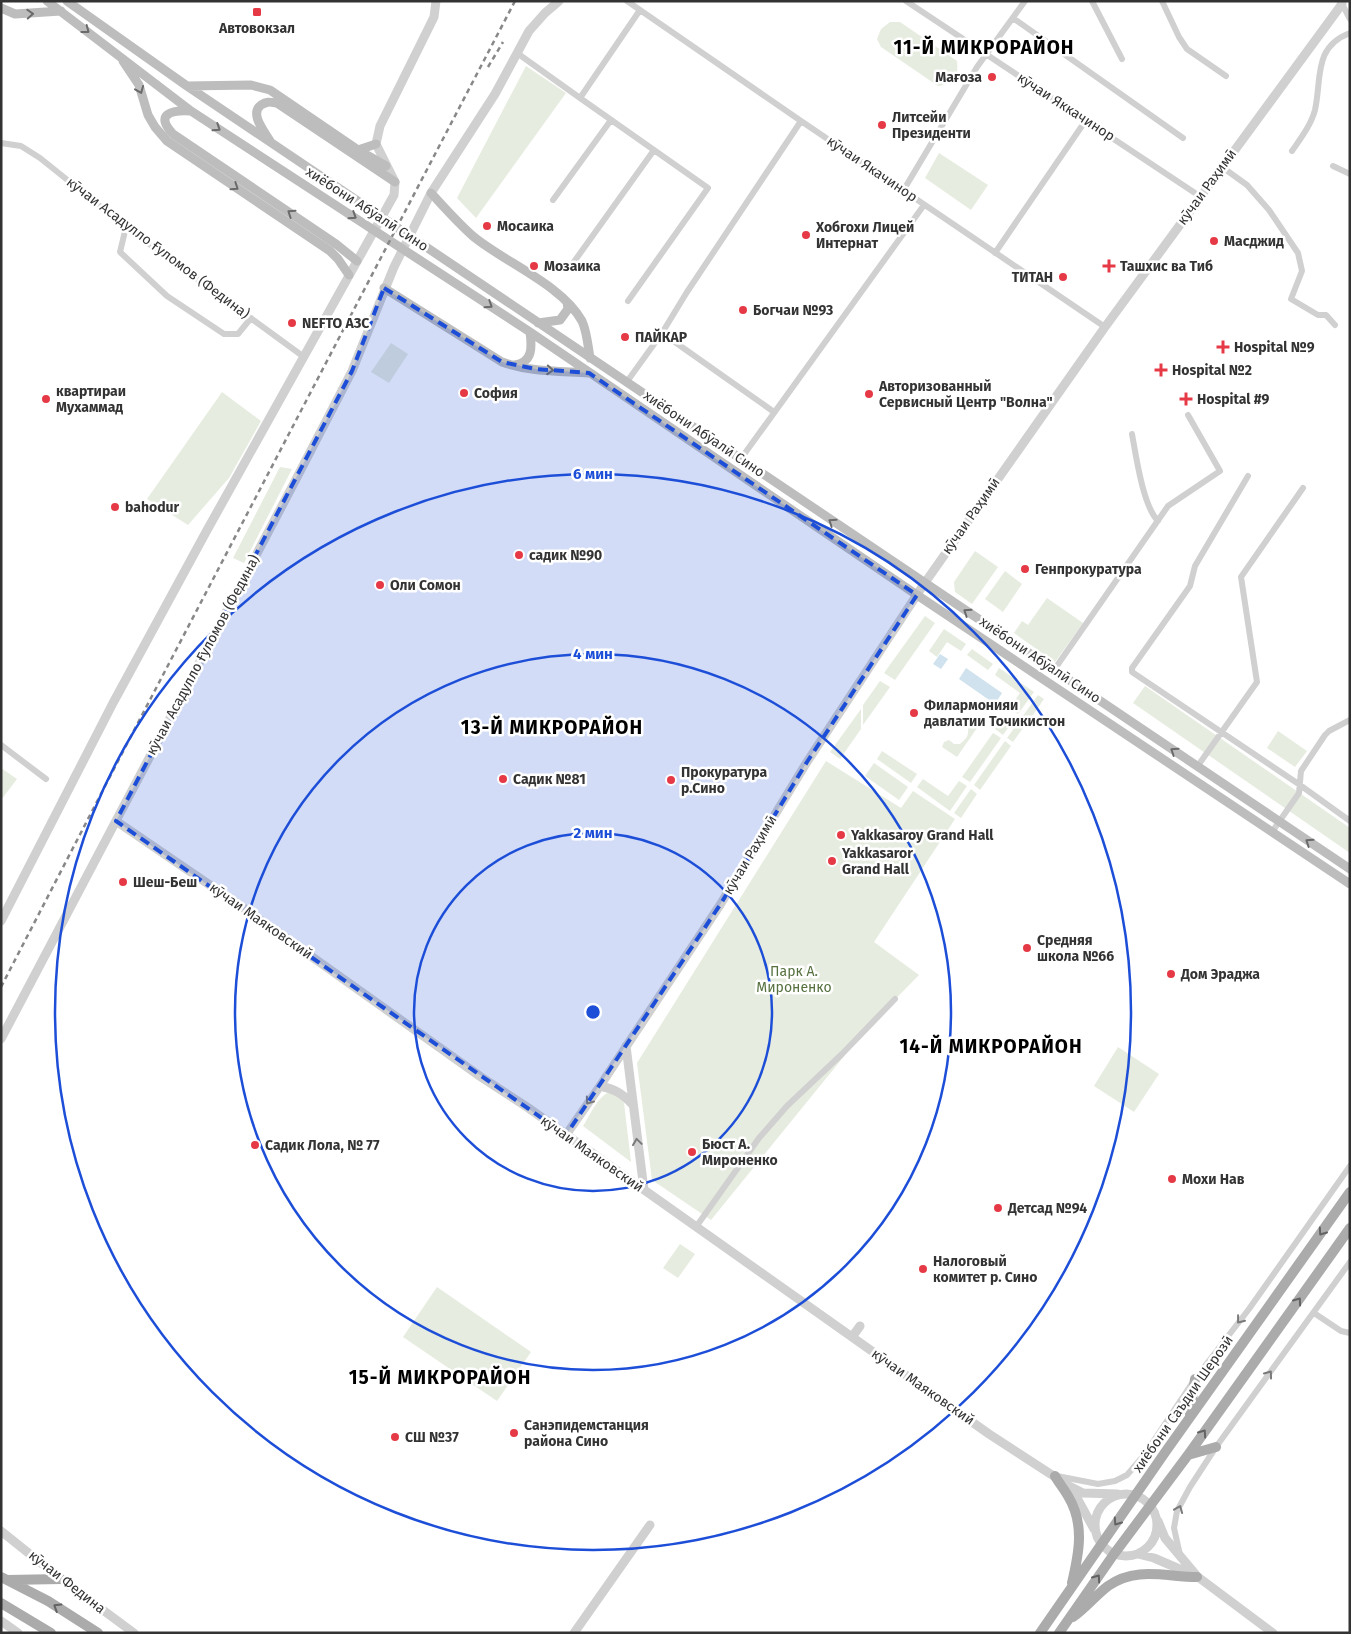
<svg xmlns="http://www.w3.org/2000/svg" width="1351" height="1634" viewBox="0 0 1351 1634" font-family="'Fira Sans',sans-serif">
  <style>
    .green { fill: #e6ecdf }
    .water { fill: #cfe2ee }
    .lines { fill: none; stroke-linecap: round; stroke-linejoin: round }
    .minor { stroke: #d0d0d0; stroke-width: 6 }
    .tertiary { stroke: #d0d0d0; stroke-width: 9 }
    .secondary { stroke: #bdbdbd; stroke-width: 9 }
    .primary { stroke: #ababab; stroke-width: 10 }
    .rail { stroke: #888; stroke-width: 2.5; stroke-dasharray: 5 4; stroke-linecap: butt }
    .oneway { stroke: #6a6a6a }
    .oneway2 { stroke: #7a7a7a }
    .oneway3 { stroke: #636363 }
    .marked { fill: #1d4ed8; fill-opacity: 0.2; stroke: #1d4ed8; stroke-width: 4; stroke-dasharray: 10 6; stroke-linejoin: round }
    .ring { fill: none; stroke: #1d4ed8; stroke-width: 2.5 }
    .poi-dot { fill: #e63946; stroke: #fff; stroke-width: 2 }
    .labels { text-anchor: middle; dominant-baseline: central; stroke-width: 5; stroke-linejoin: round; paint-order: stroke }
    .poi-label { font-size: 14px; font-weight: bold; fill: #333; stroke: #fff; text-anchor: start }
    .street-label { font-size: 14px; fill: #333; stroke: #fff }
    .park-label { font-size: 14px; fill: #56703f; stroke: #fff }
    .district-label { font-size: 19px; font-weight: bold; letter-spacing: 1px; fill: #000; stroke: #fff }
    .centre { fill: #1d4ed8; stroke: #fff; stroke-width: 2.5 }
    .ring-label { font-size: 15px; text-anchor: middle; font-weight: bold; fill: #1d4ed8; stroke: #fff; stroke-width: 5; stroke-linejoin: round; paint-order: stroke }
  </style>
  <rect width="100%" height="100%" fill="#fff"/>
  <path class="green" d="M890 22H900L957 61C959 76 954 84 938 86L881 47 877 39 881 29Z
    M526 66 566 93 476 218 457 198Z
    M939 153 988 185 971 210 925 178Z
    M391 343 408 354 389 383 371 372Z
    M222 392 261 421 229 478 188 525 147 499Z
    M280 467 292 469 244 563 233 558Z
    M975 551 998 567 972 604 955 592 954 582Z
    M1005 571 1022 584 1003 612 985 599Z
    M1047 598 1083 623 1055 662 1014 633 1022 621 1028 625Z
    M925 616 935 623 895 680 884 673Z
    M944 629 966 644 961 651 947 642 937 657 929 651Z
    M972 649 993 664 988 670 967 655Z
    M999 668 1034 692 1018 714 1009 709 1020 693 995 675Z
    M880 681 890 687 863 725V705Z
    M1145 686 1350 828V853L1133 703Z
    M1038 695 1044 699 1028 722 1022 717Z
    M861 709V729L840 759 830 752Z
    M1005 716 1013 721 1003 735 995 729Z
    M962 718 977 728 957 757 942 747 944 742 949 740 954 744H960C966 739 969 736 968 728L963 724H959L960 720Z
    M1017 724 1023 728 1013 742 1007 738Z
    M1278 731 1307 751 1295 767 1267 748Z
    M993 733 1001 738 970 782 962 777Z
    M1005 741 1011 746 980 790 974 785Z
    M882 751 917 774 911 783 877 759Z
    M826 761 901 808 913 791 955 819 874 942 919 975 867 1028 711 1220 652 1180 637 1063Z
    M874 763 908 787 899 800 865 776Z
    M1 768 17 779 1 800Z
    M923 779 948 796 959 781 967 786 950 811 917 787Z
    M971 789 977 794 961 818 954 813Z
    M1118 1047 1159 1074 1134 1112 1094 1086Z
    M613 1091 621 1097 624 1103 631 1162 583 1126C591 1114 598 1094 613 1091Z
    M680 1244 695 1254 678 1278 663 1268Z
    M437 1287 531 1352 497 1401 403 1337Z"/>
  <path class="water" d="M940 654 948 659 941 669 933 664Z
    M966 668 1002 693 995 704 959 679Z"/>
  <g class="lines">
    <path class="minor" d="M627 1 801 121 1105 327
      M906 1 1201 197
      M1092 1 1122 59
      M1162 1 1179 37 1187 49 1226 76
      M1342 4 1350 19
      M1013 18 1183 138
      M517 53 580 98
      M1 143 21 146 40 158 126 227 304 357
      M1292 151C1301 138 1311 125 1315 110 1322 78 1313 47 1350 33
      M1333 166 1350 174
      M1222 167 1247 185 1269 210 1298 253 1302 271 1291 299 1318 315H1326L1335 325
      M903 191 977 67 1025 1
      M553 200 611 120
      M126 227 120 252 167 296 224 334H238L251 318
      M995 253 1086 120
      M571 266 654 150
      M628 301 708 188 580 98 640 10
      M662 333 774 412
      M626 383 662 333 687 292 801 121
      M1132 434C1136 456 1143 506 1158 521
      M740 460 924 205
      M1248 476 1195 566 1190 586 1132 668V672L1300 785 1350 821
      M1054 670 1168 506 1220 471 1188 415
      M1 745 46 779
      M1197 767 1257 682 1241 577 1303 488
      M1272 832 1299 793 1301 771 1325 735 1329 731 1350 720
      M696 1227 759 1138 787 1106 842 1054 895 999
      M1314 1313 1341 1331 1350 1333
      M1057 1476 1098 1484 1115 1481 1127 1475 1145 1454 1195 1379 1249 1309 1350 1166
      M1180 1555 1174 1528 1177 1511 1190 1487 1216 1447 1350 1262"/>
    <path class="tertiary" d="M116 821 242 907 481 1077 527 1107 989 1434 1069 1486 1083 1493 1118 1494
      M1 921 113 703 206 532 394 195 395 182 376 144 380 126 434 17 436 1
      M1 1039 293 485 352 371 394 267 431 193 495 94 529 31 545 13 559 1
      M626 1046 644 1190
      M600 1086C614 1089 622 1093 632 1104
      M566 1135 600 1086 720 905 807 762 924 584 1105 327 1342 4 1341 1
      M852 1337 860 1326
      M1070 1489 1077 1498 1094 1529
      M1095 1525a31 31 0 1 1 62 0a31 31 0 1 1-62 0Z
      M1158 1521 1165 1538 1196 1575
      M1 1531 61 1579 134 1633
      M1138 1554 1154 1558 1198 1577 1273 1633
      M1 1621 18 1633
      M574 1633 650 1525"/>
    <path class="secondary" d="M47 1 191 111 530 332 917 595 1350 884
      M67 1 187 86 1350 869
      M1 8 15 14 61 11
      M123 61 139 85 148 115 155 127 167 141 330 251 338 259 349 275
      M187 86 251 85 270 90 358 150 386 166
      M190 111C172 110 154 114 173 134L336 244 357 261
      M270 141C265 132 249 114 261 105 267 101 270 102 277 103L395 182
      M358 150 376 144
      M431 193C445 208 459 224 474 237 506 263 562 285 582 321 587 332 588 346 590 358
      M384 288 502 362C529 372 560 371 589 373
      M538 323 560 320 568 309 567 302
      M515 365C533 362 532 347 530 332"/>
    <path class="primary" d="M1190 1415 1195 1379
      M1188 1455 1216 1447
      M1055 1476C1059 1483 1064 1489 1068 1496 1085 1524 1079 1553 1072 1583
      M1 1577 48 1601 98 1633
      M7 1580 61 1579
      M1 1603 51 1633
      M1073 1617C1086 1608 1096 1595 1108 1586 1136 1566 1166 1577 1197 1577
      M1040 1633 1166 1451 1350 1192
      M1059 1633 1114 1554 1188 1455 1350 1228"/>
    <path class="rail" d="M488 67 503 42
      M1 987 117 763 515 1"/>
  </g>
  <defs><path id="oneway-chevron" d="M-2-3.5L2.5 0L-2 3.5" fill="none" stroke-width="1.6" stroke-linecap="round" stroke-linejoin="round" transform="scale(1.25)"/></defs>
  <g class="oneway">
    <use href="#oneway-chevron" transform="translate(30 14) rotate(-3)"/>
    <use href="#oneway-chevron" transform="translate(86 30) rotate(37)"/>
    <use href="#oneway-chevron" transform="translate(140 90) rotate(68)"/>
    <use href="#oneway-chevron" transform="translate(217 128) rotate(33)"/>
    <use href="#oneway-chevron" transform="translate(235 187) rotate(34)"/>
    <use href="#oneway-chevron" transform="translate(291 213) rotate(-146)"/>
    <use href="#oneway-chevron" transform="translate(353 216) rotate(33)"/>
    <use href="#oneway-chevron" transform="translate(489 305) rotate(33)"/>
    <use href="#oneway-chevron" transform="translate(550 370) rotate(4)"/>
    <use href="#oneway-chevron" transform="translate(832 522) rotate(-146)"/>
    <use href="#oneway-chevron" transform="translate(967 612) rotate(-146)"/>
    <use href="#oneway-chevron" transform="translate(1174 751) rotate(-146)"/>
    <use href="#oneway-chevron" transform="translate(1309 842) rotate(-146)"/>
  </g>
  <g class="oneway2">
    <use href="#oneway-chevron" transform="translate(589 1101) rotate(125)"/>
    <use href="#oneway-chevron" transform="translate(637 1142) rotate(-98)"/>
    <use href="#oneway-chevron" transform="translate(1240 1320) rotate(128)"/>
    <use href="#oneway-chevron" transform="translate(1269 1374) rotate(-54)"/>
    <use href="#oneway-chevron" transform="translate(1179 1509) rotate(-68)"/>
  </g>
  <g class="oneway3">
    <use href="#oneway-chevron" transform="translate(1322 1232) rotate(125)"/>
    <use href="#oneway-chevron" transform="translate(1298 1301) rotate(-54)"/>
    <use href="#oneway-chevron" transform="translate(1203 1433) rotate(-55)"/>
    <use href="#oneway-chevron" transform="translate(1117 1522) rotate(125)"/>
    <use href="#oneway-chevron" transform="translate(1097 1578) rotate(-55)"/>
    <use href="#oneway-chevron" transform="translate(57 1607) rotate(-148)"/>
  </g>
  <path class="marked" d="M384 288 502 362 536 369 589 373 917 595 807 762 720 905 566 1135 116 821 352 371Z"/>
  <g class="ring">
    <circle cx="593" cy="1012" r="179"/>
    <circle cx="593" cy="1012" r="358"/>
    <circle cx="593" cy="1012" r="538"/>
  </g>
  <g class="poi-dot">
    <rect x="252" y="7" width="10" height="10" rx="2.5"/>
    <circle cx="992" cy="77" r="5"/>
    <circle cx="882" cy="125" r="5"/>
    <circle cx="487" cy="226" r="5"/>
    <circle cx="806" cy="235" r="5"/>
    <circle cx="1214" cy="241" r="5"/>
    <circle cx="534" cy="266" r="5"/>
    <path d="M1106.5 258.5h5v5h5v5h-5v5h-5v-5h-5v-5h5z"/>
    <circle cx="1063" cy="277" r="5"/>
    <circle cx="743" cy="310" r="5"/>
    <circle cx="292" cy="323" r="5"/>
    <circle cx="625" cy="337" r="5"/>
    <path d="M1220.5 339.5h5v5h5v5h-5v5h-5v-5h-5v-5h5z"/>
    <path d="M1158.5 362.5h5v5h5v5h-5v5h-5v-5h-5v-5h5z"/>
    <circle cx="464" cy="393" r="5"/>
    <circle cx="869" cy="394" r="5"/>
    <circle cx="46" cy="399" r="5"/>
    <path d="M1183.5 391.5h5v5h5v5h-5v5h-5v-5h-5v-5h5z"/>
    <circle cx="115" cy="507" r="5"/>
    <circle cx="519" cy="555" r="5"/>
    <circle cx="1025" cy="569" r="5"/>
    <circle cx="380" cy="585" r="5"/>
    <circle cx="914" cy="713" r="5"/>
    <circle cx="503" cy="779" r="5"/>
    <circle cx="671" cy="780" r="5"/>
    <circle cx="841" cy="835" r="5"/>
    <circle cx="832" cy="861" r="5"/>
    <circle cx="123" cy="882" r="5"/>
    <circle cx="1027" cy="948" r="5"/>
    <circle cx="1171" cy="974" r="5"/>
    <circle cx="255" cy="1145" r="5"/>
    <circle cx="692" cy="1152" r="5"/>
    <circle cx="1172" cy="1179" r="5"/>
    <circle cx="998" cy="1208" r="5"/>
    <circle cx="923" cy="1269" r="5"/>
    <circle cx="514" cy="1433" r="5"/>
    <circle cx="395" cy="1437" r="5"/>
  </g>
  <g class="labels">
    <g class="poi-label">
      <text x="257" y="28" text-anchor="middle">Автовокзал</text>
      <text x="982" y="77" text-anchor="end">Мағоза</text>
      <text x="892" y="117">Литсейи<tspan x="892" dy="16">Президенти</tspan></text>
      <text x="497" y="226">Мосаика</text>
      <text x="816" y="227">Хобгохи Лицей<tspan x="816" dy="16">Интернат</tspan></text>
      <text x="1224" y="241">Масджид</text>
      <text x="544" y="266">Мозаика</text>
      <text x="1120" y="266">Ташхис ва Тиб</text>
      <text x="1053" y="277" text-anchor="end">ТИТАН</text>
      <text x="753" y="310">Богчаи №93</text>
      <text x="302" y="323">NEFTO АЗС</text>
      <text x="635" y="337">ПАЙКАР</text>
      <text x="1234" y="347">Hospital №9</text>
      <text x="1172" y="370">Hospital №2</text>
      <text x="879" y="386">Авторизованный<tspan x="879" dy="16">Сервисный Центр "Волна"</tspan></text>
      <text x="56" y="391">квартираи<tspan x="56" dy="16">Мухаммад</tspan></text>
      <text x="474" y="393">София</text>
      <text x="1197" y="399">Hospital #9</text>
      <text x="125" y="507">bahodur</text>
      <text x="529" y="555">садик №90</text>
      <text x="1035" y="569">Генпрокуратура</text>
      <text x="390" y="585">Оли Сомон</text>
      <text x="924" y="705">Филармонияи<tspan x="924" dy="16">давлатии Точикистон</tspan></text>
      <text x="681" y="772">Прокуратура<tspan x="681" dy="16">р.Сино</tspan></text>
      <text x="513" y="779">Садик №81</text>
      <text x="851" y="835">Yakkasaroy Grand Hall</text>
      <text x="842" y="853">Yakkasaror<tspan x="842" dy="16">Grand Hall</tspan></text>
      <text x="133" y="882">Шеш-Беш</text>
      <text x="1037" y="940">Средняя<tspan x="1037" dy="16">школа №66</tspan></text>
      <text x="1181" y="974">Дом Эраджа</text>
      <text x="702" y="1144">Бюст А.<tspan x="702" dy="16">Мироненко</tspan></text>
      <text x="265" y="1145">Садик Лола, № 77</text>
      <text x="1182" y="1179">Мохи Нав</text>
      <text x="1008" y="1208">Детсад №94</text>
      <text x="933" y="1261">Налоговый<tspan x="933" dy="16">комитет р. Сино</tspan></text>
      <text x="524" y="1425">Санэпидемстанция<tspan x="524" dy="16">района Сино</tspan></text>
      <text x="405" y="1437">СШ №37</text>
    </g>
    <g class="street-label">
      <text transform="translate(1066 107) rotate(33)">кӯчаи Яккачинор</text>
      <text transform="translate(872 169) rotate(34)">кӯчаи Якачинор</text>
      <text transform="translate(1207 187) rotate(-54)">кӯчаи Раҳимӣ</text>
      <text transform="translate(367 209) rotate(33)">хиёбони Абӯалӣ Сино</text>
      <text transform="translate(158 248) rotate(37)">кӯчаи Асадулло Ғуломов (Федина)</text>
      <text transform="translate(704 434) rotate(34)">хиёбони Абӯалӣ Сино</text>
      <text transform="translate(971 516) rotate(-55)">кӯчаи Раҳимӣ</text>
      <text transform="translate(203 655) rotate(-62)">кӯчаи Асадулло Ғуломов (Федина)</text>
      <text transform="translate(1040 660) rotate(34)">хиёбони Абӯалӣ Сино</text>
      <text transform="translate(750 855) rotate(-59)">кӯчаи Раҳимӣ</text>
      <text transform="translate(261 921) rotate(35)">кӯчаи Маяковский</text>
      <text transform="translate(592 1154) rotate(35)">кӯчаи Маяковский</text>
      <text transform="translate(923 1387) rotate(35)">кӯчаи Маяковский</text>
      <text transform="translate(1183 1404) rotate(-55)">хиёбони Саъдии Шерозӣ</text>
      <text transform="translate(67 1582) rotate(38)">кӯчаи Федина</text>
    </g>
    <g class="park-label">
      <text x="794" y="971">Парк А.<tspan x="794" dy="16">Мироненко</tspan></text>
    </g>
    <g class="district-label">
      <text x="984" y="47">11-Й МИКРОРАЙОН</text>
      <text x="552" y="727">13-Й МИКРОРАЙОН</text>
      <text x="991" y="1046">14-Й МИКРОРАЙОН</text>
      <text x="440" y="1377">15-Й МИКРОРАЙОН</text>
    </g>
  </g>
  <circle cx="593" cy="1012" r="8" class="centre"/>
  <g class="ring-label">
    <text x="593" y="479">6 мин</text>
    <text x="593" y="659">4 мин</text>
    <text x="593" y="838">2 мин</text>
  </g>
  <rect width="1351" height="1634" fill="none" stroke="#333333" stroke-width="5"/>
</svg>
